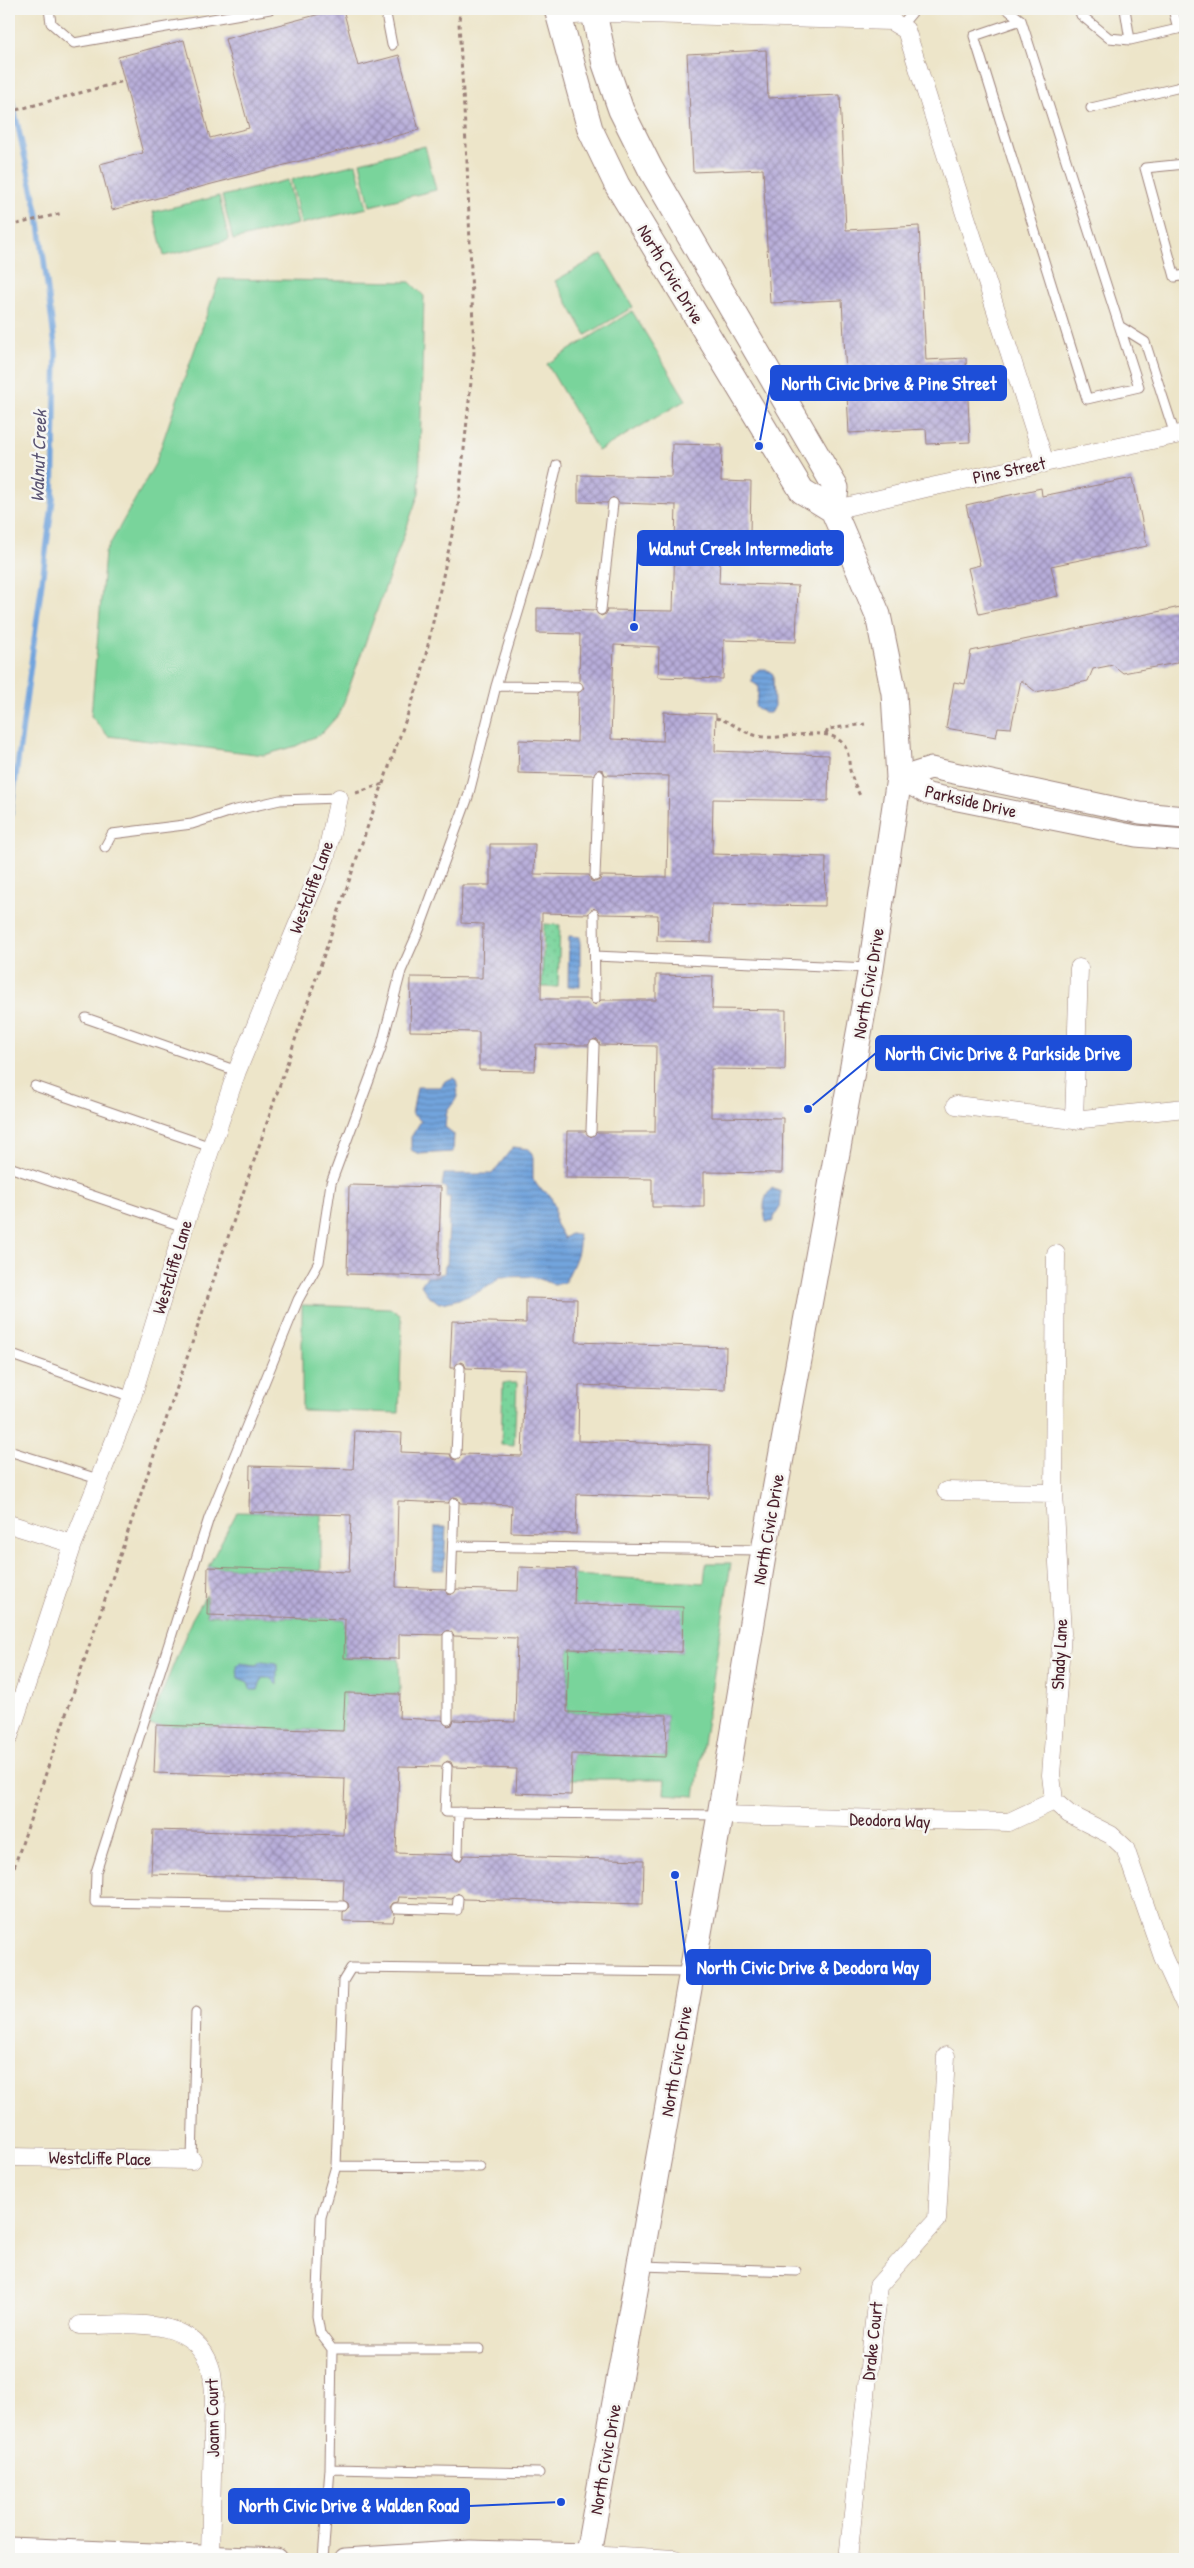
<svg xmlns="http://www.w3.org/2000/svg" width="1194" height="2568" viewBox="0 0 1194 2568" font-family="'Patrick Hand',sans-serif">
  <style>
    .green { fill: #79d49b; stroke: #627a63 }
    .garden { fill: url(#garden-dots); stroke: #627a63 }
    .water { fill: url(#water-rules); stroke: #5e6284 }
    .lines { fill: none; stroke-linecap: round; stroke-linejoin: round }
    .stream { stroke: #72a4dd; stroke-width: 5.5 }
    .building { fill: url(#building-cross-hatch) }
    .service-casing { stroke: #9c827a; stroke-width: 11 }
    .minor-casing { stroke: #9c827a; stroke-width: 19 }
    .tertiary-casing { stroke: #9c827a; stroke-width: 23 }
    .secondary-casing { stroke: #9c827a; stroke-width: 27 }
    .path { stroke: #9c827a; stroke-width: 3; stroke-dasharray: 4 4; stroke-linecap: butt }
    .service { stroke: #fff; stroke-width: 9 }
    .minor { stroke: #fff; stroke-width: 18 }
    .tertiary { stroke: #fff; stroke-width: 21 }
    .secondary { stroke: #fff; stroke-width: 25 }
    .labels { text-anchor: middle; dominant-baseline: central; stroke-width: 5; stroke-linejoin: round; paint-order: stroke }
    .street-label { font-size: 18px; fill: #4a1f2b; stroke: #f6f6f2 }
    .water-label { font-size: 19px; font-style: italic; fill: #5a5472; stroke: #f6f6f2 }
    .leader { fill: none; stroke: #1d4ed8; stroke-width: 2 }
    .callout-dot { fill: #1d4ed8; stroke: #f6f6f2; stroke-width: 2 }
    .callout { fill: #1d4ed8; stroke: #1d4ed8; stroke-width: 2 }
    .callout-label { font-size: 19px; text-anchor: middle; font-weight: bold; fill: #fff }
  </style>
  <defs>
    <pattern id="garden-dots" width="8" height="8" patternUnits="userSpaceOnUse" patternTransform="scale(1.25)"><rect width="8" height="8" fill="#79d49b"/><path d="M2 2h.1M6 6h.1" fill="none" stroke="#6ab686" stroke-width="1.8" stroke-linecap="round"/></pattern>
    <pattern id="water-rules" width="6" height="5" patternUnits="userSpaceOnUse" patternTransform="scale(1.25)"><rect width="6" height="5" fill="#72a4dd"/><path d="M0 2.5h6" fill="none" stroke="#6085b3"/></pattern>
    <pattern id="building-cross-hatch" width="8" height="8" patternUnits="userSpaceOnUse" patternTransform="scale(1.25)"><rect width="8" height="8" fill="#b7adda"/><path d="M0 0l8 8M0 8l8-8" fill="none" stroke="#978cb1"/></pattern>
  </defs>
  <rect width="100%" height="100%" fill="#f6f6f2"/>
  <filter id="ink" filterUnits="userSpaceOnUse"><feTurbulence type="fractalNoise" baseFrequency=".02" numOctaves="2"/><feDisplacementMap in="SourceGraphic" scale="10" xChannelSelector="R" yChannelSelector="G"/><feConvolveMatrix kernelMatrix="1 2 1 2 8 2 1 2 1" color-interpolation-filters="sRGB"/></filter>
  <filter id="wash" filterUnits="userSpaceOnUse"><feTurbulence type="fractalNoise" baseFrequency=".0096" numOctaves="4" result="noise"/><feDisplacementMap in="SourceGraphic" scale="20" xChannelSelector="R" yChannelSelector="G"/><feGaussianBlur stdDeviation="1.12" result="paint"/><feColorMatrix in="noise" values="0 0 0 0 0 0 0 0 0 0 0 0 0 0 0 0 0 1.4 0 .05"/><feComposite in="paint" operator="in"/></filter>
  <g filter="url(#wash)">
    <rect width="100%" height="100%" fill="#ede5c9"/>
    <path class="green" d="M425 146 436 190 370 206 360 162Z
      M356 164 367 208 301 224 291 180Z
      M288 180 298 224 233 240 222 196Z
      M219 196 229 240 164 256 153 212Z
      M602 254 633 307 586 335 555 281Z
      M219 279 410 282 424 296 419 493 340 713 322 733 296 746 264 755 108 736 91 716 105 553 155 464Z
      M632 311 686 400 598 451 547 364Z
      M302 1305 390 1308 400 1315 402 1322 399 1413 302 1410Z
      M237 1512 321 1514V1571L208 1567Z
      M706 1563H731L695 1796 664 1794 665 1779H571L572 1754 666 1757 667 1715 567 1712 569 1649 682 1652 574 1604V1575L704 1583Z
      M206 1595 207 1615 345 1619 344 1658 399 1659 400 1694 345 1693 343 1731 149 1725 192 1619Z"/>
    <path class="garden" d="M544 924 560 925 558 987H542Z
      M503 1383H517L514 1446 501 1445Z"/>
    <path class="water" d="M759 669H766L773 674 774 707 770 713H764L755 706 758 695V686L752 682V675Z
      M569 936 580 937V987L568 986Z
      M453 1078 456 1080C460 1097 457 1098 448 1110 445 1115 446 1122 445 1127L454 1134 453 1152 419 1154 411 1150V1137L421 1121 412 1114 417 1087H441L445 1081Z
      M513 1147 529 1149 533 1157V1179L539 1188 550 1195 555 1208V1223L564 1238 570 1234H578C583 1249 571 1269 565 1282 551 1288 546 1279 532 1277 522 1276 511 1277 500 1277 487 1291 459 1301 439 1303L427 1294 421 1285 427 1276 439 1277 440 1274H444L445 1265H447L450 1197H446V1188L442 1186 444 1174H492Z
      M772 1188 781 1192 779 1208 772 1222H766C763 1209 762 1199 772 1188Z
      M435 1527H446L444 1570H433Z
      M262 1661 277 1663V1685L270 1678H262L258 1690H251L248 1682 238 1678 237 1666 240 1663 257 1665Z"/>
    <g class="lines">
      <path class="stream" d="M9 87 38 215 56 353 53 499 9 828"/>
    </g>
    <g id="blocks">
      <path class="building" d="M339 9H343L358 66 399 55 419 130 112 210 100 164 143 153 118 57 184 40 210 138 249 128 225 39Z
        M766 50 768 98 840 95 846 230 919 226 926 360 966 358 970 442 927 444 926 429 849 433 842 300 770 303 763 169 693 172 687 54Z
        M672 444 722 445 721 481 751 482 750 534 721 533 719 583 798 586 796 642 724 640 723 679 658 677 659 647 614 645 611 739 663 741 664 712 716 714 715 751 829 755 828 801 713 799 712 854 826 857 825 906 712 904 711 942 657 941 658 915 600 914 594 908 588 914 542 913 541 999H589L595 1005 601 1000H656V975L713 976 712 1009 786 1010 785 1070 711 1069V1117L783 1118 782 1173 704 1172V1207H652V1179L566 1178 567 1131H585L591 1137 597 1132H655L656 1046 600 1045 598 1040 594 1039 588 1045 536 1044 535 1071 479 1070V1032L410 1031 411 977 482 978 483 924 461 923 462 885H490V844H535L534 874 589 875 591 881 595 882 600 880 601 876 667 877 669 776 605 775 603 770 599 769 593 775 518 773 519 740 577 742 578 693 584 688 579 681 580 634 537 633V608L595 610 601 616 606 614 607 610 673 611 676 505 619 503 613 497 607 503 578 502V475L671 477Z
        M1133 478 1147 546 1051 566 1058 596 979 614 968 568 980 565 966 505 1041 488 1042 496Z
        M1185 606V651L1182 652 1176 663 1123 673 1113 665 1093 669 1088 681 1036 692 1021 680 1011 728 998 727 996 737 946 728 954 682 965 684 971 651Z
        M349 1185 441 1187 438 1276 347 1274Z
        M526 1298 577 1299 576 1342 726 1347 725 1390 579 1385 578 1441 710 1445 709 1498 577 1494 576 1534 511 1532 512 1505 460 1503 458 1498 454 1497 448 1503 398 1501 396 1587 445 1589 447 1594 451 1595 457 1589 518 1591 519 1567 575 1569 574 1604 683 1607 682 1652 569 1649 567 1712 667 1715 666 1757 572 1754 571 1795 516 1793 517 1769 453 1767 451 1762 447 1761 441 1767 399 1766 396 1853 452 1855 457 1861 461 1860 464 1855 644 1860 643 1904 464 1899 458 1893 452 1899 399 1897 398 1902 393 1903 390 1907 395 1914 393 1922 343 1921V1912L349 1907 348 1903 343 1900 344 1879 151 1874 153 1830 343 1835 345 1779 154 1773 156 1725 343 1731 345 1693 400 1694 399 1718 442 1720 448 1726 452 1725 454 1720 515 1722 517 1638 454 1636 448 1630 442 1635 399 1634V1659L344 1658 345 1619 207 1615 208 1567 349 1572 351 1515 249 1512 250 1466 353 1469 355 1431 402 1433 401 1452 450 1454 452 1459 456 1460 462 1454 522 1456 525 1370 466 1368 464 1363 460 1362 454 1368H450L452 1321 526 1323Z"/>
    </g>
  </g>
  <g filter="url(#ink)">
    <use href="#blocks" fill-opacity="0" stroke="#9c827a" stroke-width="1"/>
    <g class="lines">
      <defs>
        <path id="service" d="M49 9 51 23 74 43 270 9
          M385 9 392 45
          M1007 9 1021 20 1139 387 1087 399 974 36 1021 20
          M1079 9 1081 15 1109 38 1130 40 1178 29
          M1125 9 1130 40
          M1173 9 1178 29 1185 27
          M900 27 915 9
          M1091 108 1185 86
          M1185 164 1145 168 1175 277 1185 275
          M1121 327 1145 342 1175 435
          M601 610 613 503
          M496 686 578 687
          M105 847 112 834 192 824 232 811 280 800 339 798
          M595 876 599 775
          M594 914 595 999
          M595 956 869 968
          M86 1018 237 1071
          M35 1086 211 1147
          M591 1131 594 1045
          M9 1167 184 1227
          M9 1354 132 1397
          M9 1451 98 1479
          M456 1454 460 1368
          M453 1546 761 1550
          M451 1589 454 1503
          M448 1636V1720
          M447 1767 445 1812 718 1815
          M458 1855 459 1812
          M343 1906 95 1902 96 1872 209 1518 298 1300 319 1262 331 1183 381 1048 401 971 419 930 468 797 496 686 536 553 557 465
          M396 1908 457 1910 458 1899
          M192 2160 196 2012
          M480 2167 336 2166 343 1981 351 1968 691 1972
          M642 2266 796 2271
          M332 2349 320 2333 317 2316 321 2217 336 2166
          M480 2349H332L330 2469 539 2473
          M323 2559 330 2469"/>
        <path id="minor" d="M558 16 607 13 891 21 906 30 1045 463
          M833 510 926 488 1185 433
          M956 1105 1074 1120 1185 1108
          M1074 1120 1079 968
          M1056 1254 1054 1493 1062 1633 1051 1775 1054 1801 1069 1814 1111 1835 1125 1848 1163 1957 1185 2005
          M946 1491 1054 1493
          M9 1524 73 1544
          M9 1737 73 1544 132 1397 184 1227 237 1071 326 856 339 798
          M720 1815 1009 1822 1054 1801
          M9 2157 192 2160
          M80 2325C124 2326 192 2313 210 2366 213 2374 213 2384 214 2393L210 2557
          M588 2554 675 2559
          M848 2559 878 2286 937 2220 946 2056"/>
        <path id="tertiary" d="M899 778 928 794 1136 836 1185 840
          M899 778 931 768 1140 813 1185 817
          M9 2548 276 2559
          M345 2559 470 2551 588 2554"/>
        <path id="secondary" d="M557 9 590 129 617 185 802 491 833 510
          M587 2559 720 1815 764 1550 871 968 899 778 894 693 878 615 833 510 836 488 650 168 621 110 605 64 593 9"/>
      </defs>
      <use href="#service" class="service-casing"/>
      <use href="#minor" class="minor-casing"/>
      <use href="#tertiary" class="tertiary-casing"/>
      <use href="#secondary" class="secondary-casing"/>
      <path class="path" d="M9 112 124 81
        M9 226 63 213
        M716 718C731 721 743 733 758 736 783 743 835 719 847 751 849 757 849 764 850 770 852 780 857 789 861 798
        M826 734 828 729 865 724
        M356 793 383 784
        M9 1882 365 834 421 677 458 507 474 353 467 162 459 23 460 9"/>
      <use href="#service" class="service"/>
      <use href="#minor" class="minor"/>
      <use href="#tertiary" class="tertiary"/>
      <use href="#secondary" class="secondary"/>
    </g>
  </g>
  <g class="labels">
    <g class="street-label">
      <text transform="translate(671 274) rotate(59)">North Civic Drive</text>
      <text transform="translate(1009 470) rotate(-12)">Pine Street</text>
      <text transform="translate(971 801) rotate(13)">Parkside Drive</text>
      <text transform="translate(311 887) rotate(-70)">Westcliffe Lane</text>
      <text transform="translate(868 983) rotate(-80)">North Civic Drive</text>
      <text transform="translate(172 1267) rotate(-73)">Westcliffe Lane</text>
      <text transform="translate(768 1529) rotate(-80)">North Civic Drive</text>
      <text transform="translate(1059 1654) rotate(-87)">Shady Lane</text>
      <text transform="translate(890 1820) rotate(2)">Deodora Way</text>
      <text transform="translate(676 2061) rotate(-80)">North Civic Drive</text>
      <text transform="translate(100 2158) rotate(1)">Westcliffe Place</text>
      <text transform="translate(872 2341) rotate(-84)">Drake Court</text>
      <text transform="translate(212 2418) rotate(-91)">Joann Court</text>
      <text transform="translate(605 2459) rotate(-80)">North Civic Drive</text>
    </g>
    <g class="water-label">
      <text transform="translate(38 456) rotate(-88)">Walnut Creek</text>
    </g>
  </g>
  <path class="leader" d="M759 446L771 383M634 627L638 548M808 1109L876 1053M675 1875L687 1967M561 2502L469 2506"/>
  <g class="callout-dot">
    <circle cx="759" cy="446" r="5"/>
    <circle cx="634" cy="627" r="5"/>
    <circle cx="808" cy="1109" r="5"/>
    <circle cx="675" cy="1875" r="5"/>
    <circle cx="561" cy="2502" r="5"/>
  </g>
  <g class="callout">
    <rect x="771" y="366" width="235" height="34" rx="5"/>
    <rect x="638" y="531" width="205" height="34" rx="5"/>
    <rect x="876" y="1036" width="255" height="34" rx="5"/>
    <rect x="687" y="1950" width="243" height="34" rx="5"/>
    <rect x="229" y="2489" width="240" height="34" rx="5"/>
  </g>
  <g class="callout-label">
    <text x="889" y="390">North Civic Drive &amp; Pine Street</text>
    <text x="741" y="555">Walnut Creek Intermediate</text>
    <text x="1003" y="1060">North Civic Drive &amp; Parkside Drive</text>
    <text x="808" y="1974">North Civic Drive &amp; Deodora Way</text>
    <text x="349" y="2512">North Civic Drive &amp; Walden Road</text>
  </g>
  <rect width="1194" height="2568" fill="none" stroke="#f6f6f2" stroke-width="30"/>
</svg>
